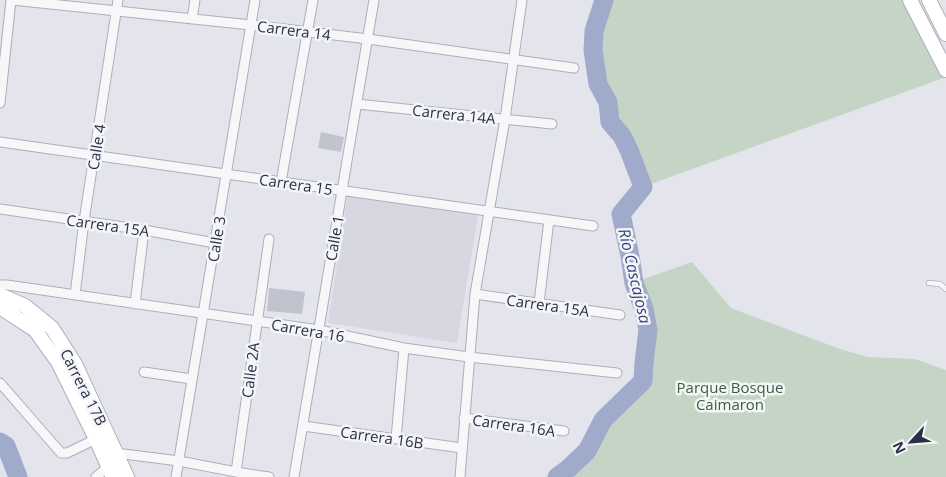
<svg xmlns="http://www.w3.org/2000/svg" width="946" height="477" viewBox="0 0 946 477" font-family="'Open Sans',sans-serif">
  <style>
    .built { fill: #d6d7e0 }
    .green { fill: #c5d5c5 }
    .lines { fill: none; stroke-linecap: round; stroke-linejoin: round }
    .river { stroke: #a0aacb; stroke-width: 19 }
    .building { fill: #c1c3ce }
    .lane-casing { stroke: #acaeba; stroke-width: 6 }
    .street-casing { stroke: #acaeba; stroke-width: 11 }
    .secondary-casing { stroke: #acaeba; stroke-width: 16 }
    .lane { stroke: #f7f7fa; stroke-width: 4.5 }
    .street { stroke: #f7f7fa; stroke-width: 9 }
    .secondary { stroke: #fff; stroke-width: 14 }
    .labels { text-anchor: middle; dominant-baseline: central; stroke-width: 5; stroke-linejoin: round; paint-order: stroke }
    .street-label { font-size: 15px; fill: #2b2e44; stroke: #f4f5f9 }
    .park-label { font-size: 15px; fill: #39603b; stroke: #f4f5f9 }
    .water-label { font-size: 16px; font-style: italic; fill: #364378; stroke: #f4f5f9 }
  </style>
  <rect width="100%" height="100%" fill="#e4e5ec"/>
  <path class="built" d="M348 193 479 210 457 343 328 323Z"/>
  <path class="green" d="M604 0H909L946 77 643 187 629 150 622 136 610 122 608 102 598 84 593 50 594 31Z
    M692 262 731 308 840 349 868 357 915 359 946 370V477H563L592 459 604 426 649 382 647 363 652 330 635 282Z"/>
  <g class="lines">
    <path class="river" d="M0 442 6 446 18 477
      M557 477 568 469 587 451 603 420 643 381 644 363 648 330 644 309 634 283 630 256 621 214 643 187 629 150 622 136 610 122 608 102 598 84 593 50 594 31 604 0"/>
  </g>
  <path class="building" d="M321 132 344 137 341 152 318 148Z
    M269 288 305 292 302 314 267 311Z"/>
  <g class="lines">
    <defs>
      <path id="lane" d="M929 283 940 284 946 289"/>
      <path id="street" d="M12 0 251 25 368 39 574 68
        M192 19 195 0
        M0 103 11 0
        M357 104 552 124
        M0 142 593 226
        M281 182 313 0
        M0 209 144 230 215 243
        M0 285H7L319 330 404 348 469 357 617 373
        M475 294 620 315
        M75 295 84 221 118 0
        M539 303 549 220
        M135 304 144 230
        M144 372 192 379
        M0 383 61 453H67L96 439
        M464 418 564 431
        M303 426 462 448
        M396 439 404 348
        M114 454 116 453 179 461 236 472 269 477
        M236 472 269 239
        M96 477 108 467
        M176 477 255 0
        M294 477 374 0
        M460 477 475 294 505 119 522 0"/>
      <path id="secondary" d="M910 0 946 70
        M929 0 946 34
        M0 295 25 306 52 328 75 364 127 477
        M0 307 35 330 58 362 96 439 113 477"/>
    </defs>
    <use href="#lane" class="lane-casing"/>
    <use href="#street" class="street-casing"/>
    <use href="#secondary" class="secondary-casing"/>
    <use href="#lane" class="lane"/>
    <use href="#street" class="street"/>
    <use href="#secondary" class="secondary"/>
  </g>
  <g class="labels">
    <g class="street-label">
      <text transform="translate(294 30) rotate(7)">Carrera 14</text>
      <text transform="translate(454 114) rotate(6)">Carrera 14A</text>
      <text transform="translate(96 147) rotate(-81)">Calle 4</text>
      <text transform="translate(296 184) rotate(8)">Carrera 15</text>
      <text transform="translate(108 225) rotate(8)">Carrera 15A</text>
      <text transform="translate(334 238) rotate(-80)">Calle 1</text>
      <text transform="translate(216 239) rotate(-81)">Calle 3</text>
      <text transform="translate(548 305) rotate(8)">Carrera 15A</text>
      <text transform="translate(308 330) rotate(10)">Carrera 16</text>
      <text transform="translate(250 370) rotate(-83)">Calle 2A</text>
      <text transform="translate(84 387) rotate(63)">Carrera 17B</text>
      <text transform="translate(514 425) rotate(8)">Carrera 16A</text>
      <text transform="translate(382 437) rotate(8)">Carrera 16B</text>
    </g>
    <g class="park-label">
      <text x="730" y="387">Parque Bosque<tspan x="730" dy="17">Caimaron</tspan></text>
    </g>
    <g class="water-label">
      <text transform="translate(635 276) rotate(77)">Río Cascajosa</text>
    </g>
  </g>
  <g transform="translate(911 442) rotate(244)" stroke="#f4f5f9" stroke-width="4" paint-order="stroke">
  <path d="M0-4L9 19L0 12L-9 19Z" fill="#2b2e44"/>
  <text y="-8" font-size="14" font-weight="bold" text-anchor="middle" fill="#2b2e44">N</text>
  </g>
</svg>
